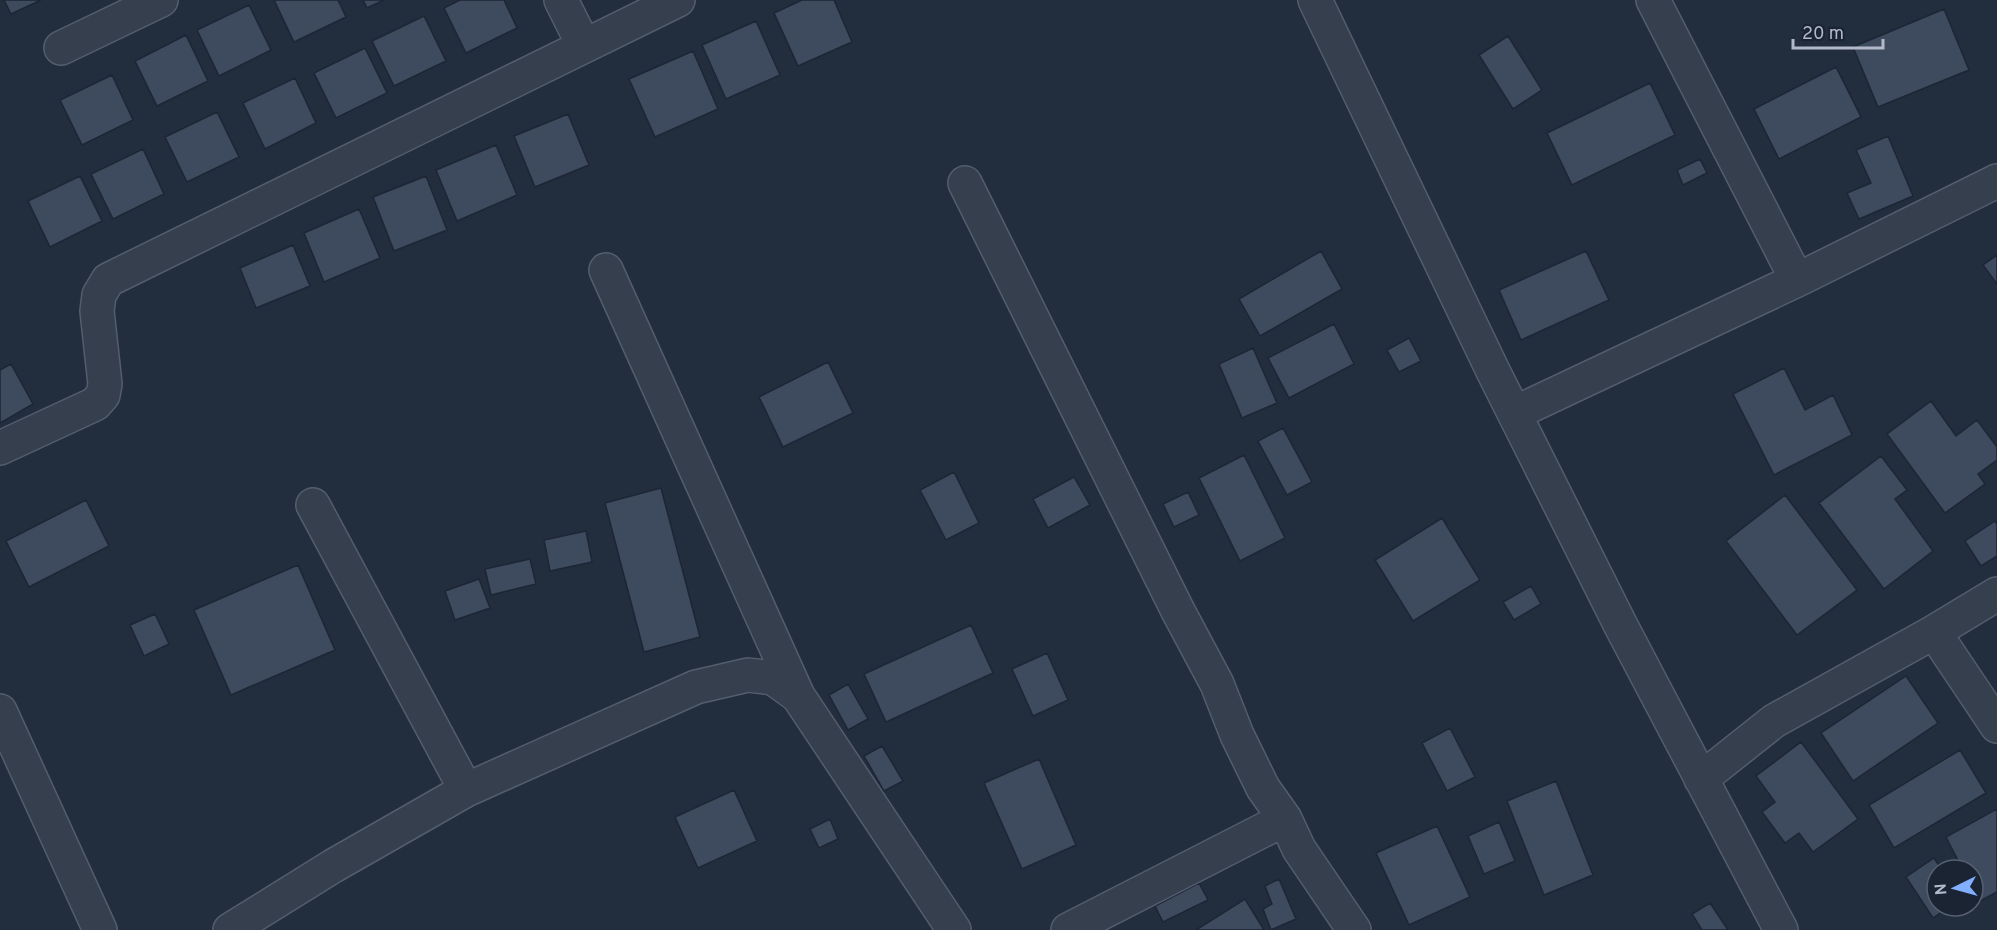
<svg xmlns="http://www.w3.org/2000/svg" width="1997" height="930" viewBox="0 0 1997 930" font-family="Overpass,sans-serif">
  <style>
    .building { fill: #3e4b5e; stroke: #1d2635; stroke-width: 1.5 }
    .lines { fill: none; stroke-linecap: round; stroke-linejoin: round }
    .street-casing { stroke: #545d6c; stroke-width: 36 }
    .street { stroke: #363f4e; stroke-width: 33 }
  </style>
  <rect width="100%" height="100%" fill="#222d3e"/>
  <path class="building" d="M4 0H41L11 14Z
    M274 0H338L346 17 294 42Z
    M363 0H384L367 8Z
    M460 0H504L517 28 466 53 444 8Z
    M802 0H834L852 42 798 66 774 13Z
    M249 5 271 50 219 76 197 30Z
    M1944 9 1969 70 1878 107 1853 47Z
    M424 16 446 61 394 86 372 41Z
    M756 21 780 75 726 99 702 45Z
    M186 35 208 81 157 106 135 61Z
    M1508 36 1542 90 1513 109 1479 55Z
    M365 48 387 93 336 118 314 73Z
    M693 51 718 109 655 137 629 79Z
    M1836 67 1861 117 1779 159 1754 109Z
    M112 75 133 120 82 145 60 100Z
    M295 78 316 123 265 149 243 103Z
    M1650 83 1675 135 1572 185 1547 133Z
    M217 112 239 157 187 182 165 137Z
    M568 114 589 165 535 187 514 136Z
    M1888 136 1913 196 1859 219 1847 193 1871 183 1856 150Z
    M496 145 517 195 457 221 436 170Z
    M143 149 164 194 113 219 91 174Z
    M1700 159 1707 173 1683 185 1677 170Z
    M80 176 102 221 50 247 28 201Z
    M426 176 447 230 394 251 373 197Z
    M359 209 380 258 324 282 304 233Z
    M293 245 310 286 256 308 240 268Z
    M1321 251 1342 289 1260 336 1239 299Z
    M1586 251 1609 300 1521 340 1499 290Z
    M1997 255V284L1983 265Z
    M1334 324 1354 364 1289 398 1268 358Z
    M1409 338 1421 361 1399 372 1387 350Z
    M1253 348 1277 403 1242 418 1219 364Z
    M828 362 853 413 783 447 759 397Z
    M11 364 33 404 0 423V370Z
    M1784 368 1805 410 1833 395 1852 435 1774 475 1733 394Z
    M1931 401 1956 436 1977 420 1997 447V460L1978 474 1985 484 1945 513 1887 434Z
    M1283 428 1312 482 1287 495 1258 441Z
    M1244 455 1285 538 1240 561 1199 478Z
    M1881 456 1907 490 1895 499 1933 551 1884 589 1819 503Z
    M954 472 979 523 946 540 920 490Z
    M1074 477 1090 505 1048 528 1033 499Z
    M661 488 700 637 644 652 605 503Z
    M1188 492 1199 515 1174 527 1163 504Z
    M1785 495 1857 590 1797 635 1726 541Z
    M86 500 109 546 29 587 6 541Z
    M1442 518 1480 580 1413 621 1375 560Z
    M1995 521 1997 524V556L1981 566 1965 541Z
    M586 531 592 562 550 571 544 540Z
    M530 559 536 584 491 595 485 569Z
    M298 565 335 650 231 695 194 610Z
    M479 579 490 608 455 620 445 591Z
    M1531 586 1541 604 1514 620 1503 602Z
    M155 614 169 644 144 656 130 625Z
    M971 625 993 673 886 722 864 674Z
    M1047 653 1068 700 1033 716 1012 669Z
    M1906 676 1938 723 1853 781 1821 733Z
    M848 684 868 719 848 730 829 695Z
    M1450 728 1475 777 1447 791 1422 743Z
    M1801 742 1858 819 1813 852 1799 833 1785 843 1762 812 1775 802 1756 776Z
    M882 746 903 781 884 791 864 756Z
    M1960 750 1986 793 1894 848 1869 805Z
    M1039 759 1076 845 1022 869 984 783Z
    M1556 781 1593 875 1544 895 1507 801Z
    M734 790 757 841 698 868 675 817Z
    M1997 809V892L1980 901 1973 889V870H1963L1946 837Z
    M830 819 838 839 819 848 810 829Z
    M1499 822 1515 861 1484 874 1468 836Z
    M1437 826 1470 897 1409 925 1376 853Z
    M1934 858 1942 870H1937V906H1950L1933 918 1906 877Z
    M1279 879 1296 919 1271 930 1263 909 1272 904 1265 886Z
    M1199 883 1208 900 1163 922 1155 906Z
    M1245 899 1264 930H1196Z
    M1710 903 1728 930H1702L1692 914Z"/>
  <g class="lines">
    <defs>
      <path id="street" d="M561 0 584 46
        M1315 0 1493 371 1621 626 1781 930
        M1653 0 1797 280
        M61 48 161 0
        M965 183 1178 611 1217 684 1237 735 1263 788 1285 819 1299 849 1354 930
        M606 270 798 696
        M1515 413 1797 280 1997 181
        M0 448 95 404 103 395 105 384 97 311 99 295 108 280 678 0
        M313 505 466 790
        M1934 632 1997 726
        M0 711 100 930
        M1701 779 1774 721 1934 632 1997 594
        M230 930 333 866 466 790 696 687 748 675 773 678 798 696 954 930
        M1068 930 1285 819"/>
    </defs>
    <use href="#street" class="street-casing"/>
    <use href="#street" class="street"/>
  </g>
  <g transform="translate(1955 888) rotate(265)"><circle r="28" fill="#1b2433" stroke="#57606f" stroke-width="1.5"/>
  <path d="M0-4.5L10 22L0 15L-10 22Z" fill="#82afff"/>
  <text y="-9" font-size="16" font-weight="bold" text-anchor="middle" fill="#b2baca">N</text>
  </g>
  <path d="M1793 39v9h90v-9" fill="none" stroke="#b2baca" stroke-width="3"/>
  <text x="1802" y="39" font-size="18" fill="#b2baca" stroke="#1b2433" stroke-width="4.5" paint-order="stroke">20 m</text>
</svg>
